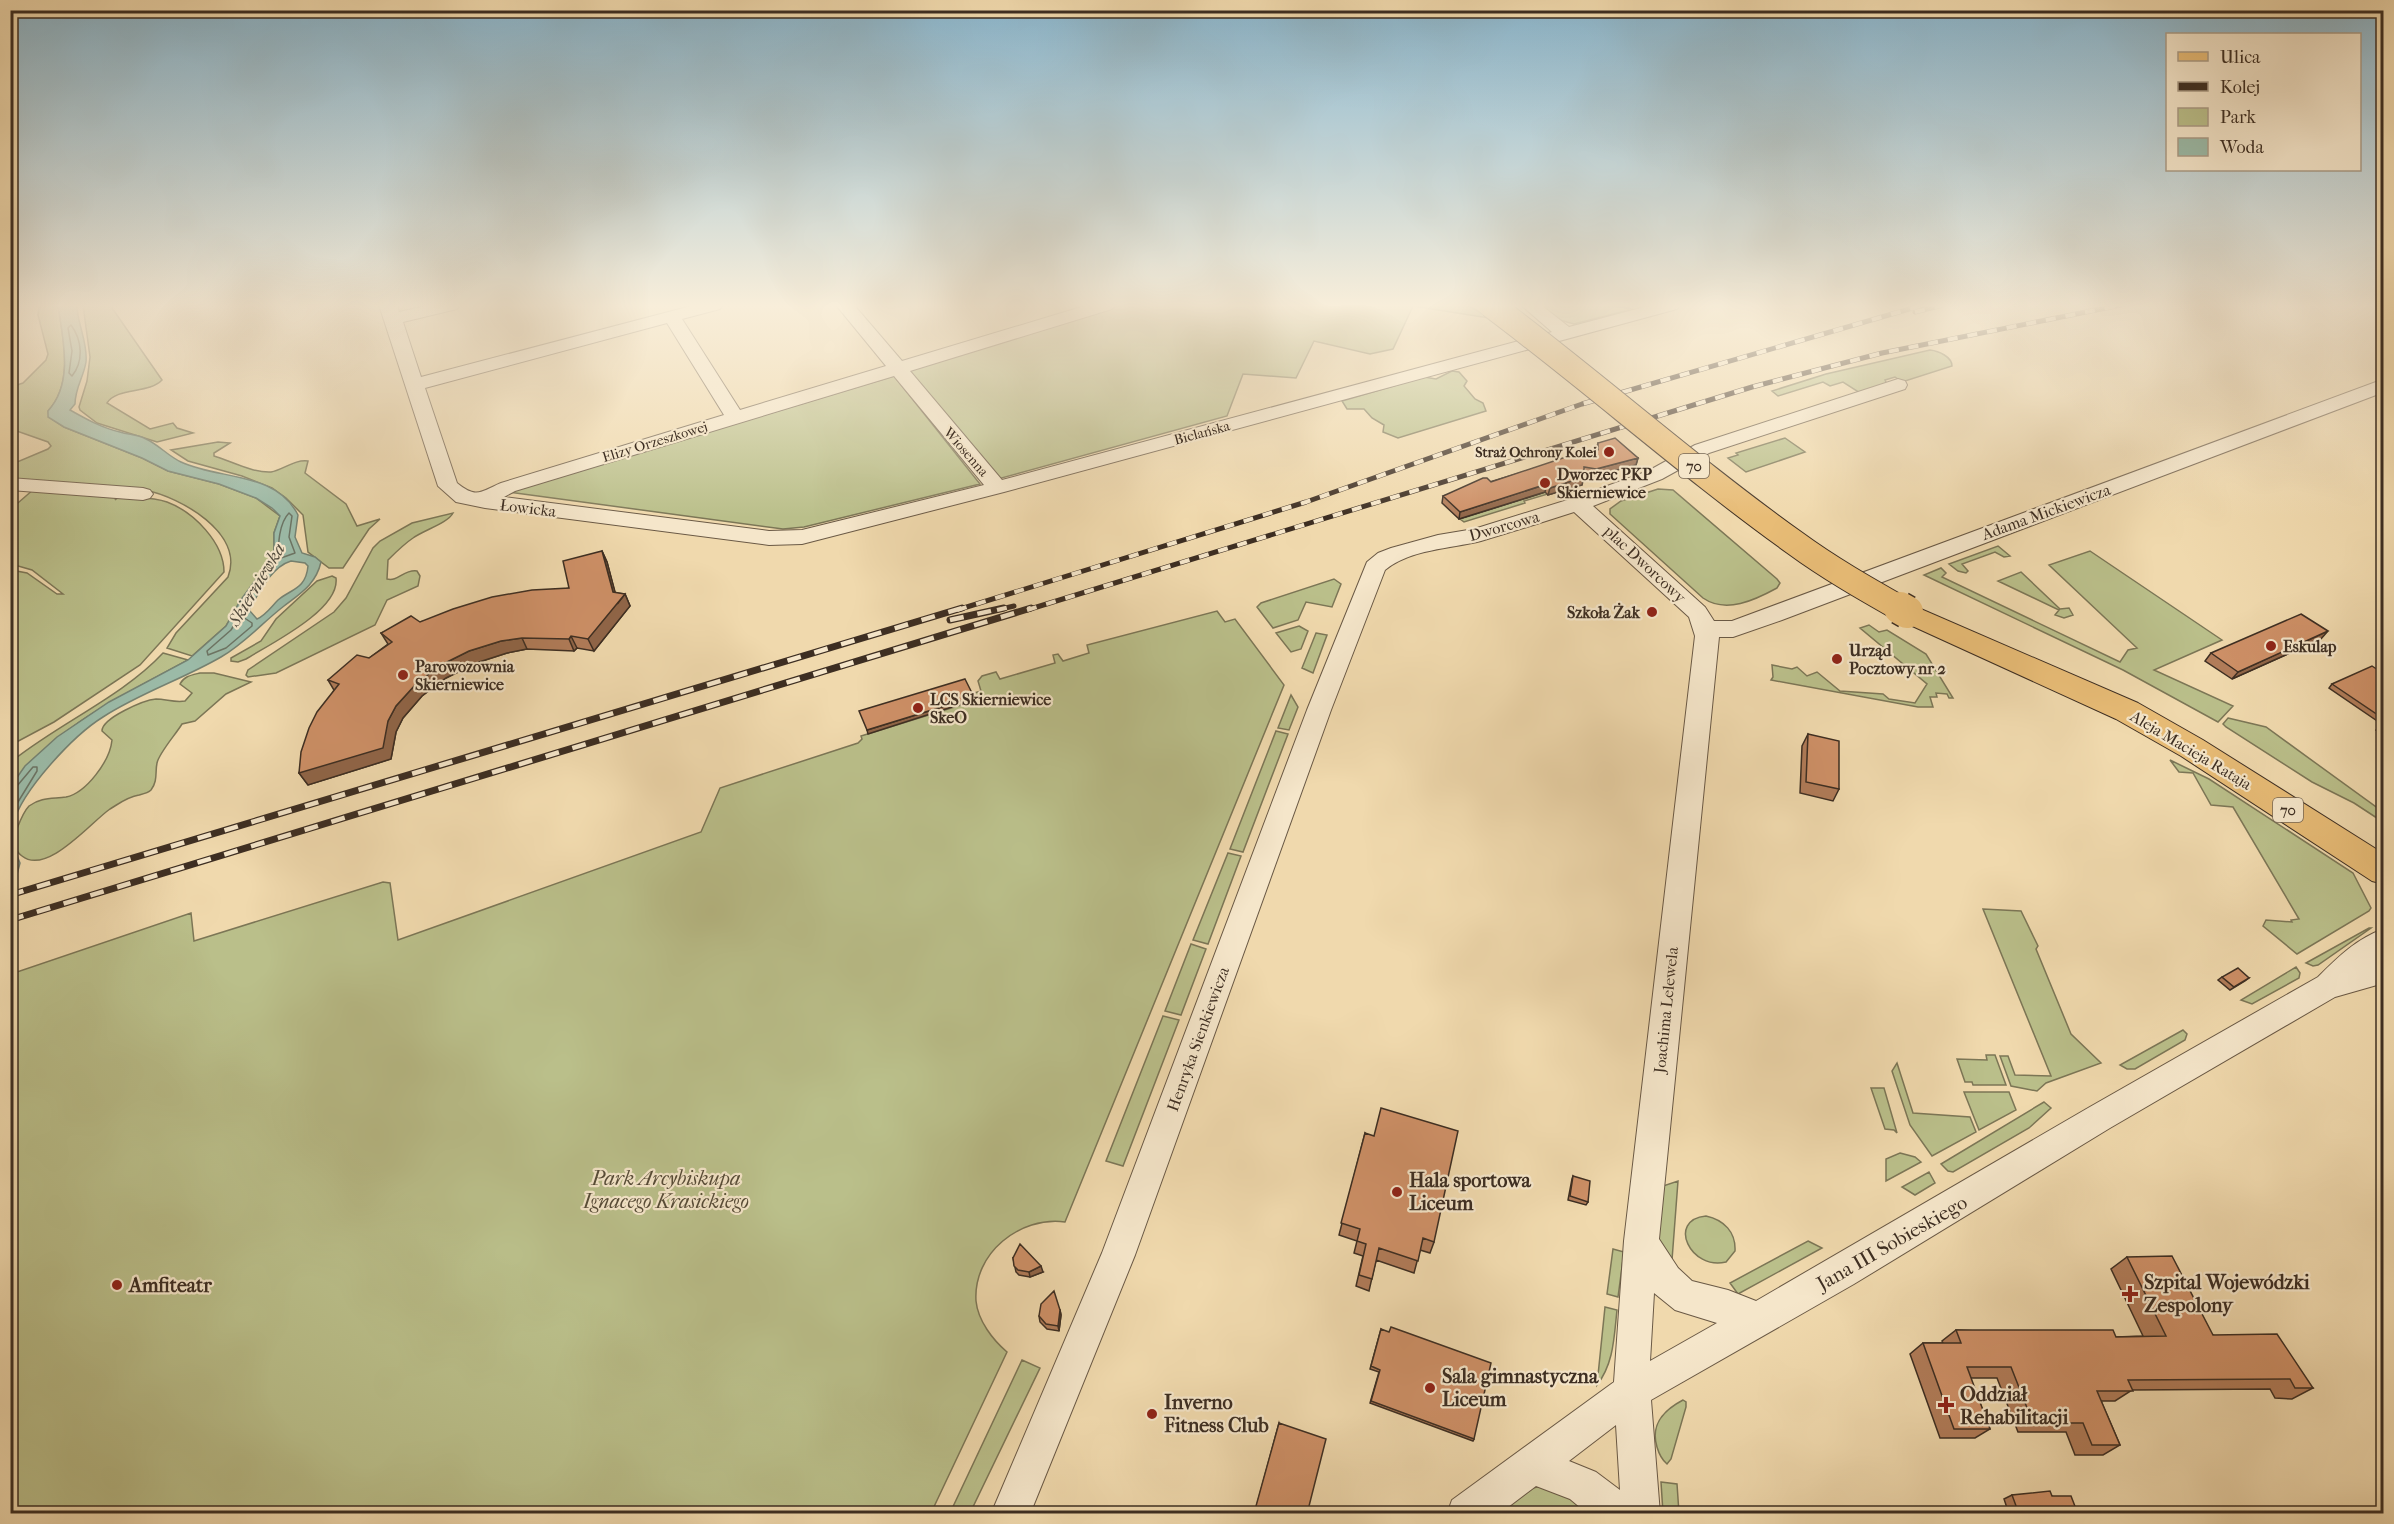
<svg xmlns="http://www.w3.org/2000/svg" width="2394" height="1524" viewBox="0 0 2394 1524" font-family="'IM FELL French Canon',serif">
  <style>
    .green { fill: #babf8a; stroke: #7c7656; stroke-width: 1.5 }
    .water { fill: #9bbaa7; stroke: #758272; stroke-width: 1.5; fill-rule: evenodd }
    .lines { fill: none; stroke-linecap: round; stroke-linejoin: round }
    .shore { stroke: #6c7464; stroke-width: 1.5 }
    .minor-casing { stroke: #6a5945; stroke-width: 2 }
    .major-casing { stroke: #3d2e22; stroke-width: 2 }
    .minor { fill: #f5e6ca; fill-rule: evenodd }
    .major { fill: #e8bc76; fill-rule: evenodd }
    .rail-far1-casing { stroke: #3d2e22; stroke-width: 5 }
    .rail-casing { stroke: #3d2e22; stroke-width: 7 }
    .rail-far1 { stroke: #f5e6ca; stroke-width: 4; stroke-dasharray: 10; stroke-linecap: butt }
    .rail { stroke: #f5e6ca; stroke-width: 4.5; stroke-dasharray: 14; stroke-linecap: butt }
    .major-bridge-far1-casing { stroke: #3d2e22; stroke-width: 27; stroke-linecap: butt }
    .major-bridge-casing { stroke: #3d2e22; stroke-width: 35; stroke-linecap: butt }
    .major-bridge-far1 { stroke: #e8bc76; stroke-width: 25 }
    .major-bridge { stroke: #e8bc76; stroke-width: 32 }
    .wall { fill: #b17c59; stroke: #3d2e22; stroke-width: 1.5 }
    .shaded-wall { fill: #906548; stroke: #3d2e22; stroke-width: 1.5 }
    .building { fill: #ce9067; stroke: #3d2e22; stroke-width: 1.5 }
    .poi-dot { fill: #8f2418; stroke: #f5e6ca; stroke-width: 2 }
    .labels { text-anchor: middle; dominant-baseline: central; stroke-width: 4.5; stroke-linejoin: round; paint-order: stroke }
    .far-street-label { font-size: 14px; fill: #3d2e22; stroke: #f5e6ca }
    .far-poi-label { font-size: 14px; font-weight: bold; fill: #3d2e22; stroke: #f5e6ca; text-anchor: end }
    .shield { fill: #f5e6ca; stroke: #746554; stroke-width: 1.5 }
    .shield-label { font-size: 15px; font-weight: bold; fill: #3d2e22 }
    .poi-label { font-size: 16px; font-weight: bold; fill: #3d2e22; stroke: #f5e6ca; text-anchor: start }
    .street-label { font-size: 16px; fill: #3d2e22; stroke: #f5e6ca }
    .water-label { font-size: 18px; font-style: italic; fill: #504a3d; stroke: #f5e6ca }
    .near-park-label { font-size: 20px; font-style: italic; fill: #564b37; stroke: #f5e6ca }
    .near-poi-label { font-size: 20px; font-weight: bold; fill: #3d2e22; stroke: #f5e6ca; text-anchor: start }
    .near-street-label { font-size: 20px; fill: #3d2e22; stroke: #f5e6ca }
  </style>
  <rect width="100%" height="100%" fill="#f0d9ad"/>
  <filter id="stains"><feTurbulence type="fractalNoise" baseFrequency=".00333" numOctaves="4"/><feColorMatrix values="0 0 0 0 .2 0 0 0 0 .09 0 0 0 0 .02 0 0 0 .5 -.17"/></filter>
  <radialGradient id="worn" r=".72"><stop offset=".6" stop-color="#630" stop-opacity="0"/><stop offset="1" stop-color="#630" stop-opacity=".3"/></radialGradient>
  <path class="green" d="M39 305H58C63 339 74 383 48 411L49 417 64 427 142 458 168 471 219 484 256 498 280 516 274 533V550L271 559 241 601 226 626 192 656 167 648 176 633 228 577C245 533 180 497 145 490L11 480 17 462 48 449 51 446 48 442 11 429V387L23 383 46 360 48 354 38 315Z
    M83 305H110L162 380C149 394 117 387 107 403L150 429 173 423 177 428 193 433 157 442 97 423 80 410 79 407 87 381 90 357Z
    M1120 305H1468L1489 318 1413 306 1393 349 1370 354 1314 341 1296 378 1243 374 1227 416 998 479 908 369Z
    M1540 305H1609L1633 309 1574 324 1560 320Z
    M1930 350C1939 351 1952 357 1952 366L1902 382 1895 377 1885 380 1887 384 1860 393 1843 382 1830 386 1823 382 1778 396 1772 391 1826 374Z
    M1452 371 1459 372 1467 381 1464 386 1475 399 1483 403 1486 411 1398 438 1383 432 1384 425 1372 418 1364 409H1347L1342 401 1424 377 1436 379Z
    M894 376 980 484 804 527 783 529 508 492Z
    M1785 438 1805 452 1746 472 1728 458 1738 455 1736 453Z
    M218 442 230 443 214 453V456C231 461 253 473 271 472 283 470 295 459 308 461L305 473 346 504 357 526 380 519 369 529 343 568H329L308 552 303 515 286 498 272 488 242 476 188 461 171 450Z
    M34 489 118 496 115 500 120 496C135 498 152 497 167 502 194 512 224 543 224 572L140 665 54 722 11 745V570L27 573 57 594H63L32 570 11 564V509Z
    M1658 489 1673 490 1777 579 1780 583 1777 588C1755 600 1726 614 1703 598L1610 514V509L1621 501Z
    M1546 492 1548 494 1524 501 1525 503 1464 522 1460 519Z
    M453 513C448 523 424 530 413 538 404 544 396 552 388 560L387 579C398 582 404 569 417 571L420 576 418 586 387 600 375 625 276 673 248 677 246 675 248 670 334 612 346 598 373 548 380 541 412 523Z
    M1998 546 2010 556 2004 557 1995 552 1962 564 1968 571 1966 573 1958 571 1949 564Z
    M2090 551 2222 640 2154 670 2233 706 2218 722 2123 670 1924 575 1941 568 1946 573 1942 577 2120 662 2128 650 2137 648 2049 565Z
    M2021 572 2060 609 2069 608 2073 615 2064 618 2055 615 2059 610 1998 581Z
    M332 576 336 578C340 610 270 644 246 659L238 662 231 661V658L261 641 276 619 317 581Z
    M1334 579 1341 584 1332 607 1306 602 1298 620 1273 628 1257 607 1261 603Z
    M1217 611 1225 622 1235 619 1284 685 1065 1222C1020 1216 973 1253 976 1301 978 1321 993 1340 1007 1352L931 1513H11V974L191 913 194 941 383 882 390 883 398 940 701 832 720 788 858 743 862 739 861 736 974 701 971 694 981 691 978 681 982 676 996 672 1000 679 1055 663 1053 655 1058 654 1063 661 1089 653 1087 645Z
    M1869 625 1879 632 1887 630 1926 654 1953 698H1949L1947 694 1936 693 1937 697H1930L1933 707H1918L1771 680 1773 677 1772 665 1792 669 1797 667 1807 676 1817 672 1840 691 1883 694 1889 699 1915 703 1927 684 1860 628Z
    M1299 626 1308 631 1301 649 1291 652 1276 633Z
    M1316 633 1327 635 1313 673 1302 668Z
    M163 653 188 660C124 695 55 726 11 786V764L16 758C62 722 124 695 163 653Z
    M200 673H214L251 682 226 694 195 721 182 724C176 734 159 753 157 763 155 772 158 781 151 790 148 793 143 794 139 795 127 797 120 803 110 809 91 822 47 876 22 856 16 852 13 843 14 836 18 827 22 813 29 806 41 797 53 799 66 797 86 793 110 761 112 740L102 731C102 718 144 700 156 699 166 699 175 703 185 701L192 693 180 684C184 676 192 675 200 673Z
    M1291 695 1298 707 1289 730 1278 728Z
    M2228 718 2266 727 2383 812V822L2354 803 2312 782 2226 727 2223 724Z
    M1276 731 1288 734 1243 852 1230 849Z
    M2170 760 2209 779 2353 873 2371 908 2369 911 2297 954 2263 926 2266 920 2292 922 2291 920 2299 919 2233 807 2211 805 2193 773 2179 772Z
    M1228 853 1241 856 1208 944 1193 940Z
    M1983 909 2021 911 2038 946 2036 949 2071 1034 2101 1063 2046 1083 2037 1091 2011 1086 2000 1056H2008L2015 1075 2051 1076Z
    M2369 928H2371L2318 965 2313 966 2306 963Z
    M1191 944 1206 949 1181 1015 1165 1011Z
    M2296 967 2300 973 2299 978 2252 1004 2241 1000Z
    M1163 1016 1179 1020 1123 1166 1106 1161Z
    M2183 1030 2187 1034 2185 1040 2135 1069H2127L2120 1065Z
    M1986 1055H1995L2006 1085H1973L1972 1082H1965L1957 1059 1987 1060Z
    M1897 1063 1913 1113 1970 1117 1976 1132 1932 1156 1910 1125 1892 1071Z
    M1871 1088H1884L1897 1133 1894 1130 1885 1129Z
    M1964 1092H2009L2016 1110 1979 1130Z
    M2044 1102 2051 1108 2029 1128 1953 1172 1948 1171 1941 1164Z
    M1900 1153 1915 1157 1921 1162 1886 1181V1159Z
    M1929 1172 1935 1183 1915 1195 1902 1187Z
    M1678 1181 1672 1260 1658 1239 1663 1186Z
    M1706 1216C1724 1220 1736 1232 1735 1251L1726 1262C1691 1271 1666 1220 1706 1216Z
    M1808 1241 1822 1248 1738 1294 1730 1283Z
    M1613 1249 1624 1252 1618 1297 1607 1294Z
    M1605 1307 1617 1310C1614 1337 1614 1363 1597 1385Z
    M1022 1360 1040 1368 970 1513H950Z
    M1683 1400 1686 1402V1407L1671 1459 1667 1464C1661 1459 1659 1454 1657 1447 1650 1424 1664 1410 1683 1400Z
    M1661 1482 1677 1484 1679 1513H1663Z
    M1546 1485 1603 1514H1497L1533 1488Z"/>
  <path class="water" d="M58 305H77C77 324 88 342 86 362 84 376 75 388 75 404L70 410C86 419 102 428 120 432 129 435 137 434 146 439 159 445 168 456 181 462 219 480 276 471 298 515L295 537 302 553 315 557 321 562C316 584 301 593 284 606 262 623 245 643 221 657 183 679 140 693 103 717 74 735 22 790 13 824 10 836 15 852 20 863L11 897V786L25 766 57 737 109 702 188 660 226 626 240 601 271 559 274 550V533L280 516 272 508 256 498 219 484 168 471 142 458 64 427 48 417V411C74 383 63 339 58 305ZM291 561 305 563 308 566C306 589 291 589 278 600 271 607 266 615 257 619L249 610C259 593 271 567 291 561Z"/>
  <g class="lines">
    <path class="shore" d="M71 325C82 340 84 361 72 376L69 373 72 351 68 328Z
      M289 513 292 516 289 537 295 553 281 558C276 546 280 522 289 513Z
      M240 615 252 623V626L226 648 208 655 207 651 231 630Z
      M10 788 17 786 33 767H37V771L10 815"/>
    <defs>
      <path id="minor" d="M379 305H397L399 312 430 305H460L457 309 403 322 421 377 695 305H723L720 309 682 319 740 410 886 366 836 305H854L902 361 1088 305H1115L1112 309 910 371 1002 480 1552 332 1521 305H1541L1569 327 1652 305H1680L1677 309 1004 492 802 544 769 545 485 508 456 502 438 486ZM667 323 724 415 501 483C480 492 477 499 457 483L425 388ZM894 376 984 485 802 530 769 531 504 497 515 491Z
        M1898 379 1905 381 1907 385 1905 389 1709 453 1662 479 1593 506 1705 607 1714 621H1732L2384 379V392L1782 620 1733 637H1719L1659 1239 1678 1268 1692 1281 1728 1290 1756 1301 2088 1108 2318 977C2337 958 2357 938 2384 929V983L2335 997 2110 1128 1854 1284 1651 1400 1660 1514H1588L1570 1499 1536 1486 1499 1514H1447L1452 1500 1614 1382 1624 1241 1695 636 1689 617 1574 512C1543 522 1512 532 1481 541 1449 549 1411 549 1385 570L1331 710 1135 1255 1030 1514H991L1102 1253 1307 710 1367 562 1378 553 1391 548 1438 535 1474 529 1577 497 1648 471 1695 445ZM1654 1293 1675 1310 1717 1323 1650 1361ZM1616 1425 1620 1490 1596 1472 1569 1461Z
        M10 478 143 488 150 490 153 494 150 498 143 500 10 490Z"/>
      <path id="major" d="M1907 603 2138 703 2203 740 2384 854V884L2372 881 2181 756 2116 719 1897 619 1893 612 1897 605Z"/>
    </defs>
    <use href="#minor" class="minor-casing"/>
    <use href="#major" class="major-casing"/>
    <use href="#minor" class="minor"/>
    <use href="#major" class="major"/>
    <defs>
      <path id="rail-far1" d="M1915 312 1943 305
        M957 610 1306 502 1582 404 1923 305
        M997 610 1014 606
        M1027 610 1752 387 1882 353 2121 305"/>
      <path id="rail" d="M950 620 1004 608
        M10 895 962 608
        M10 920 1031 608"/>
    </defs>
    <use href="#rail-far1" class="rail-far1-casing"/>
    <use href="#rail" class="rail-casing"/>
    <use href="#rail-far1" class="rail-far1"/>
    <use href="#rail" class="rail"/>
    <defs>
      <path id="major-bridge-far1" d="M1491 305C1594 382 1690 468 1795 543 1829 568 1866 589 1903 610"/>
      <path id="major-bridge" d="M1900 608 1907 612"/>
    </defs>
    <use href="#major-bridge-far1" class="major-bridge-far1-casing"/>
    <use href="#major-bridge" class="major-bridge-casing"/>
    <use href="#major-bridge-far1" class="major-bridge-far1"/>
    <use href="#major-bridge" class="major-bridge"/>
  </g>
  <path class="wall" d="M1598 443 1638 458 1636 465 1594 476 1584 475 1582 485 1548 495 1545 492 1459 519 1442 503 1443 496 1596 450Z
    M602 551 607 562 615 593 625 594 630 606 594 651 577 648 574 651 527 649 507 653 476 663 446 678 422 696 403 718 396 732 391 759 308 785 299 773 334 690 328 680 369 658 388 644 381 633 420 622 569 588Z
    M2321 639 2232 679 2205 661 2211 653Z
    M2384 674V735L2376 730 2380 726 2383 725 2329 688 2332 684Z
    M1808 734 1839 789 1833 801 1800 793 1802 746Z
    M2222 977 2249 978 2245 981 2230 990 2218 980Z
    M1365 1133 1434 1242 1430 1253 1420 1250 1414 1273 1376 1260 1369 1291 1356 1286 1363 1256 1354 1253 1357 1241 1339 1235Z
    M1573 1176 1588 1202 1586 1205 1568 1200 1572 1179Z
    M2127 1257 2213 1335 2313 1388 2292 1399 2275 1398 2270 1389 2132 1390 2115 1401H2101L2120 1445 2103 1455H2075L2066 1432H2018L1997 1378H1970L1990 1429 1975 1438H1940L1910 1354 1923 1343H1943L1942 1341 1956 1330 2116 1337 2143 1336 2111 1269Z
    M1013 1258 1043 1272 1030 1277 1019 1275 1016 1272Z
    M1060 1310 1061 1315 1059 1331 1047 1329 1040 1322 1039 1316Z
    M1381 1329 1474 1439 1473 1441 1370 1403 1379 1372 1370 1369Z
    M1279 1423 1307 1514H1269L1256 1508Z
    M2012 1495 2052 1496 2078 1514H2009L2004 1499Z"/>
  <path class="shaded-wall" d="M1638 458 1636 465 1594 476 1596 469Z
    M1584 477 1582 485 1548 495 1550 488Z
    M1547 484 1545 492 1459 519 1460 512Z
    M602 551 607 562 618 603 625 594 630 606 594 651 588 639 613 592Z
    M2328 631 2321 639 2232 679 2238 672Z
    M571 636 577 648 574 651 569 639Z
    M522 638 527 649 507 653 476 663 446 678 422 696 403 718 396 732 391 759 308 785 299 773 388 721 396 706 415 685 439 666 469 651 501 641Z
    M974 697V700L868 734 867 730Z
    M1041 1266 1043 1272 1030 1277 1029 1272Z
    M1060 1310 1061 1315 1059 1331 1058 1326Z"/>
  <path class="building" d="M1615 438 1638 458 1596 469 1584 467V477L1550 488 1547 484 1460 512 1443 496 1483 478H1487L1491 482 1563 458 1598 450V443Z
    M602 551 613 592 625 594 588 639 571 636 569 639 522 638 501 641 469 651 439 666 415 685 396 706 388 721 383 748 299 773 301 752 309 728 317 712 339 684 328 680 357 655 369 658 392 642 381 633 411 616 420 622 453 609 492 597 532 590 569 588 563 561Z
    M2301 614 2328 631 2238 672 2211 653Z
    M2372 666 2384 674V719L2332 684Z
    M965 679 974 697 867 730 859 711Z
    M1808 734 1839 741V789L1806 782Z
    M2238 968 2249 978 2234 987 2222 977Z
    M1381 1108 1458 1131 1434 1242 1423 1238 1418 1261 1379 1248 1372 1279 1359 1275 1366 1244 1357 1241 1360 1229 1341 1223 1365 1133 1374 1136Z
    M1573 1176 1590 1181 1588 1202 1570 1196Z
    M1020 1244 1041 1266 1029 1272 1018 1270 1014 1266 1013 1258Z
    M2172 1256 2213 1335 2277 1334 2313 1388H2295L2290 1379 2128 1380 2133 1391H2097L2120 1445H2092L2083 1423H2033L2011 1367H1967L1990 1429H1954L1923 1343H1961L1956 1330H2113L2116 1337 2166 1336 2127 1257Z
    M1054 1291 1060 1310 1058 1326 1046 1324 1039 1316 1041 1304Z
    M1391 1327 1491 1363 1474 1439 1371 1401 1380 1370 1371 1366 1381 1329 1389 1332Z
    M1279 1423 1326 1439 1307 1514H1275L1256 1506Z
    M2050 1491 2052 1496H2071L2078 1514H2019L2012 1495Z"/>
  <linearGradient id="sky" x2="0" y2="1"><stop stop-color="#89b6ce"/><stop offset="0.59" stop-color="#f8eeda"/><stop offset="1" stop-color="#f8eeda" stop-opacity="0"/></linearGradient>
  <rect width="2394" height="518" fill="url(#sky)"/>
  <g class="poi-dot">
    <circle cx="1609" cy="452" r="6"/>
    <circle cx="1545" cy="483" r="6"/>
    <circle cx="1652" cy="612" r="6"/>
    <circle cx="2271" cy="646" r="6"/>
    <circle cx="1837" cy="659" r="6"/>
    <circle cx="403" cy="675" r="6"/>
    <circle cx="918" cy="708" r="6"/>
    <circle cx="1397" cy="1192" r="6"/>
    <circle cx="117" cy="1285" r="6"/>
    <path d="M2127 1285h6v6h6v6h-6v6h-6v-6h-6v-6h6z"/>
    <circle cx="1430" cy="1388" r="6"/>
    <path d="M1943 1396h6v6h6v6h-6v6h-6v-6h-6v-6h6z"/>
    <circle cx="1152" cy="1414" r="6"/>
  </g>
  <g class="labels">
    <g class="far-street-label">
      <text transform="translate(1202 433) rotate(-15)">Bielańska</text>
      <text transform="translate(655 442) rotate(-17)">Elizy Orzeszkowej</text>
      <text transform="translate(966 452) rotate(49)">Wiosenna</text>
    </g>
    <g class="far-poi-label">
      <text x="1597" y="452">Straż Ochrony Kolei</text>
    </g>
    <g class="shield">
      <rect x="1679" y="454" width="30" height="24" rx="4.5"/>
      <rect x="2273" y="798" width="30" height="24" rx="4.5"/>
    </g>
    <g class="shield-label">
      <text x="1694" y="466">70</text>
      <text x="2288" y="810">70</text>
    </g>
    <g class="poi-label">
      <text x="1557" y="474">Dworzec PKP<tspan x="1557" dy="18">Skierniewice</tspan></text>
      <text x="1640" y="612" text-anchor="end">Szkoła Żak</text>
      <text x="2283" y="646">Eskulap</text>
      <text x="1849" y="650">Urząd<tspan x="1849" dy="18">Pocztowy nr 2</tspan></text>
      <text x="415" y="666">Parowozownia<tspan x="415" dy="18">Skierniewice</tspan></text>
      <text x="930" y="699">LCS Skierniewice<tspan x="930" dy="18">SkeO</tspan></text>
    </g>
    <g class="street-label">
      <text transform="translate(528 508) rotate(7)">Łowicka</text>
      <text transform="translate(2046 512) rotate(-20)">Adama Mickiewicza</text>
      <text transform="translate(1504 526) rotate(-16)">Dworcowa</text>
      <text transform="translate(1645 564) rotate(43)">plac Dworcowy</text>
      <text transform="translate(2191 750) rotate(31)">Aleja Macieja Rataja</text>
      <text transform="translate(1666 1010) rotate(-84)">Joachima Lelewela</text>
      <text transform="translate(1198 1039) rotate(-70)">Henryka Sienkiewicza</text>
    </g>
    <g class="water-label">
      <text transform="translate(257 585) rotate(-59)">Skierniewka</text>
    </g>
    <g class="near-park-label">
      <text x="666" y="1178">Park Arcybiskupa<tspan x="666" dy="23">Ignacego Krasickiego</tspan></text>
    </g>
    <g class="near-poi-label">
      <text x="1409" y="1180">Hala sportowa<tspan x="1409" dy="23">Liceum</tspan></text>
      <text x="2144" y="1282">Szpital Wojewódzki<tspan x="2144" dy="23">Zespolony</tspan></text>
      <text x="129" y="1285">Amfiteatr</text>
      <text x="1442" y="1376">Sala gimnastyczna<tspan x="1442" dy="23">Liceum</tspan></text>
      <text x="1960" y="1394">Oddział<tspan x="1960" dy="23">Rehabilitacji</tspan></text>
      <text x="1164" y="1402">Inverno<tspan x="1164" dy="23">Fitness Club</tspan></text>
    </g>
    <g class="near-street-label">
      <text transform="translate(1892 1243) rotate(-30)">Jana III Sobieskiego</text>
    </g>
  </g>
  <rect width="2394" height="1524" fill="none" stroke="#f0d9ad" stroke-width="36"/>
  <rect x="12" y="12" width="2370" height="1500" fill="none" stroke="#3d2e22" stroke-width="3"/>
  <rect x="18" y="18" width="2358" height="1488" fill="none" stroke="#3d2e22" stroke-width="1.5"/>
  <rect x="2166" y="33" width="195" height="138" fill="#f5e6ca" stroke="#ab9c87" stroke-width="1.5"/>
  <rect x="2178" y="52" width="30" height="9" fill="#e8bc76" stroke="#ab9c87" stroke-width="1.5"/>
  <text x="2220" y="63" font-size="18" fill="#3d2e22">Ulica</text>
  <rect x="2178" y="82" width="30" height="9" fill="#3d2e22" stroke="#ab9c87" stroke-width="1.5"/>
  <text x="2220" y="93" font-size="18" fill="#3d2e22">Kolej</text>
  <rect x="2178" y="108" width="30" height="18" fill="#babf8a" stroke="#ab9c87" stroke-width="1.5"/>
  <text x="2220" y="123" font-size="18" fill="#3d2e22">Park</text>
  <rect x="2178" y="138" width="30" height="18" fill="#9bbaa7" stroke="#ab9c87" stroke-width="1.5"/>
  <text x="2220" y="153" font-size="18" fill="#3d2e22">Woda</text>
  <rect width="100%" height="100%" filter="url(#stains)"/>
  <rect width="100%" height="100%" fill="url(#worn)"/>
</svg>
